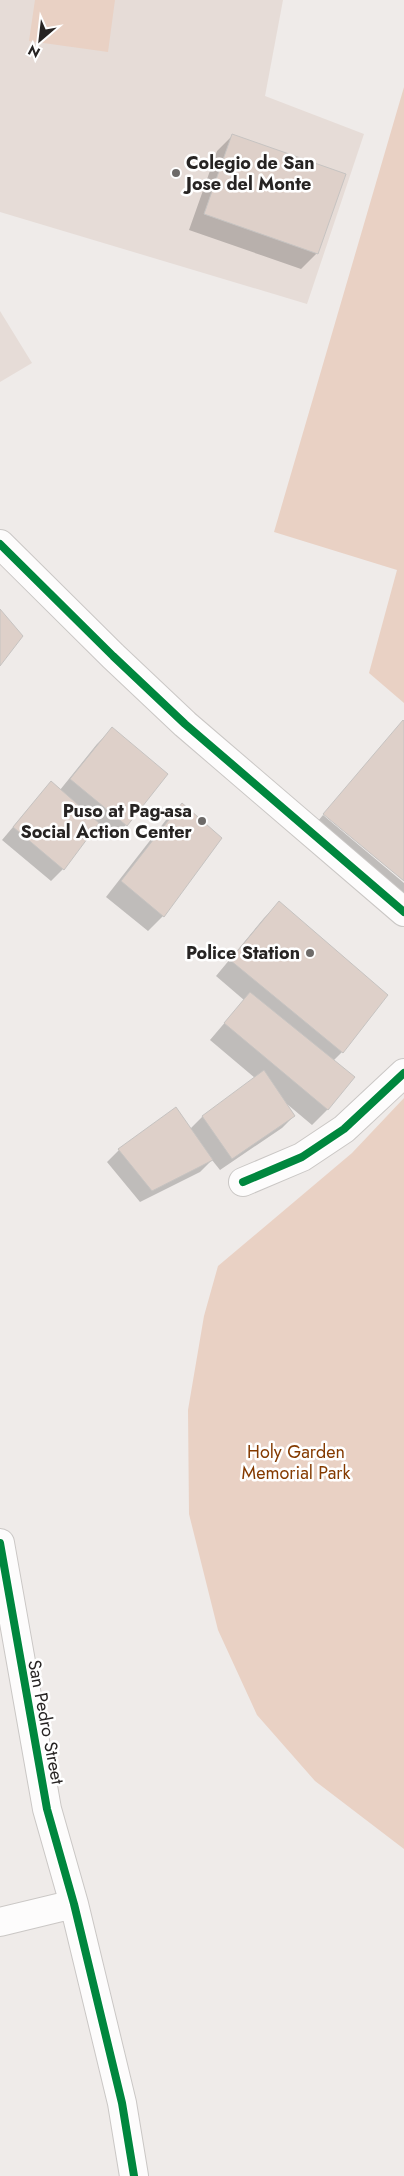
<svg xmlns="http://www.w3.org/2000/svg" width="404" height="2176" viewBox="0 0 404 2176" font-family="Jost,sans-serif">
  <style>
    .built { fill: #e6dcd7 }
    .green { fill: #e9d1c4 }
    .shadow { fill: #0003 }
    .building { fill: #ded0c9; stroke: #c6c3c1 }
    .lines { fill: none; stroke-linecap: round; stroke-linejoin: round }
    .street-casing { stroke: #cac7c5; stroke-width: 30 }
    .street { stroke: #fdfcfc; stroke-width: 28 }
    .cycleway-casing { stroke: #fff; stroke-width: 11 }
    .cycleway { stroke: #00873e; stroke-width: 8 }
    .poi-dot { fill: #6d6a68; stroke: #fff; stroke-width: 2 }
    .labels { text-anchor: middle; dominant-baseline: central; stroke-width: 5; stroke-linejoin: round; paint-order: stroke }
    .poi-label { font-size: 18px; font-weight: bold; fill: #272423; stroke: #fff; text-anchor: end }
    .park-label { font-size: 18px; fill: #843a00; stroke: #fff }
    .street-label { font-size: 18px; fill: #272423; stroke: #fff }
  </style>
  <rect width="100%" height="100%" fill="#efebe9"/>
  <path class="built" d="M0 0H283L265 96 364 134 307 304 0 212Z
    M0 311 32 363 0 382Z"/>
  <path class="green" d="M35 0H115L108 52 29 41Z
    M404 87V703L369 673 397 570 274 532Z
    M404 1098V1849L315 1781 257 1715 218 1630 189 1514 188 1410 204 1316 218 1266 352 1153Z"/>
  <path class="shadow" d="M232 136 317 253 301 269 189 230 217 151Z
    M112 729 126 825 110 840 95 827 63 869 51 881 2 840 51 782 60 790 97 744Z
    M182 805 163 916 148 931 106 897 166 820Z
    M323 815 404 883V893L318 821Z
    M279 903 342 1052 333 1061 353 1077 327 1110 312 1125 287 1104 294 1116 282 1128 220 1170 212 1160 200 1172 140 1202 107 1162 119 1150 176 1109 190 1129 202 1117 255 1078 210 1040 244 1000 216 976 264 918Z"/>
  <path class="building" d="M232 134 346 174 318 254 204 214Z
    M0 609 23 636 0 666Z
    M403 720 404 721V881L323 814Z
    M112 727 168 774 127 826 70 779Z
    M51 781 99 823 64 870 13 827Z
    M182 803 222 838 164 917 121 881Z
    M279 901 388 995 343 1053 230 960Z
    M250 992 355 1077 328 1110 224 1023Z
    M264 1070 295 1116 232 1159 202 1116Z
    M176 1107 213 1160 152 1191 118 1149Z"/>
  <g class="lines">
    <defs>
      <path id="street" d="M0 544 113 656 185 724 404 912
        M243 1182 302 1157 344 1129 404 1073
        M0 1543 47 1809 74 1904 122 2103 134 2176
        M0 1922 74 1904"/>
    </defs>
    <use href="#street" class="street-casing"/>
    <use href="#street" class="street"/>
    <defs>
      <path id="cycleway" d="M0 544 113 656 185 724 404 912
        M243 1182 302 1157 344 1129 404 1073
        M0 1543 47 1809 74 1904 122 2103 134 2176"/>
    </defs>
    <use href="#cycleway" class="cycleway-casing"/>
    <use href="#cycleway" class="cycleway"/>
  </g>
  <g class="poi-dot">
    <circle cx="176" cy="173" r="5"/>
    <circle cx="202" cy="821" r="5"/>
    <circle cx="310" cy="953" r="5"/>
  </g>
  <g class="labels">
    <g class="poi-label">
      <text x="186" y="163" text-anchor="start">Colegio de San<tspan x="186" dy="21">Jose del Monte</tspan></text>
      <text x="192" y="811">Puso at Pag-asa<tspan x="192" dy="21">Social Action Center</tspan></text>
      <text x="300" y="953">Police Station</text>
    </g>
    <g class="park-label">
      <text x="296" y="1452">Holy Garden<tspan x="296" dy="21">Memorial Park</tspan></text>
    </g>
    <g class="street-label">
      <text transform="translate(46 1722) rotate(79)">San Pedro Street</text>
    </g>
  </g>
  <g transform="translate(40 40) rotate(208)" stroke="#ffffff" stroke-width="4" paint-order="stroke">
  <path d="M0-4L9 19L0 12L-9 19Z" fill="#272423"/>
  <text y="-8" font-size="14" font-weight="bold" text-anchor="middle" fill="#272423">N</text>
  </g>
</svg>
